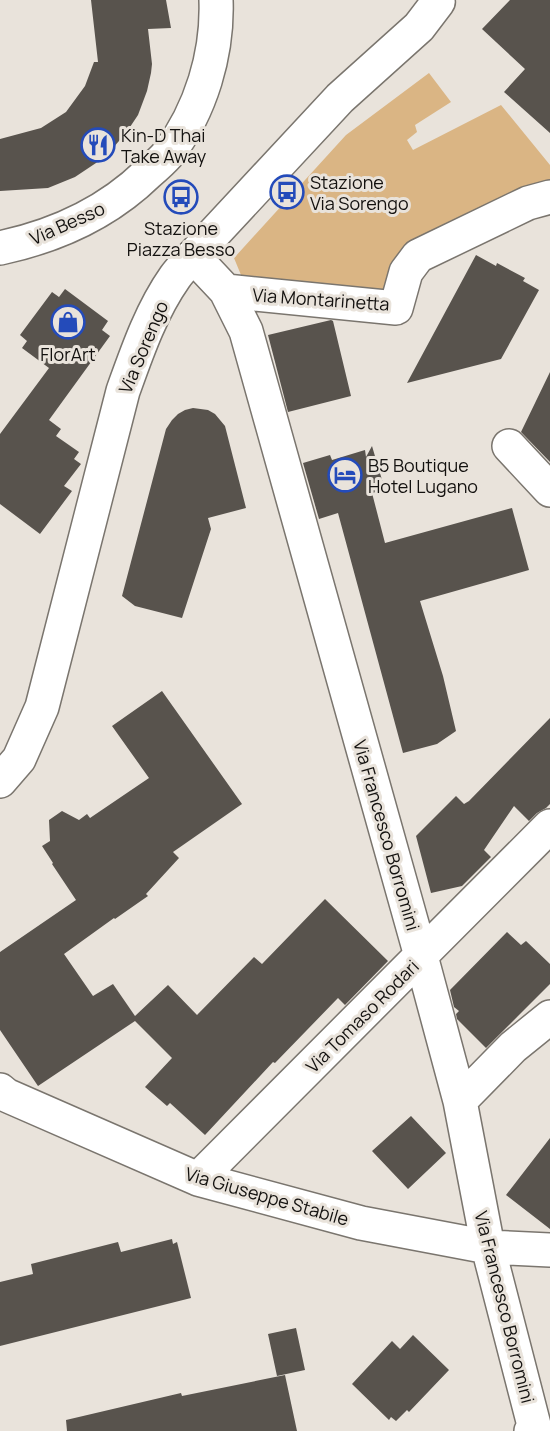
<svg xmlns="http://www.w3.org/2000/svg" width="550" height="1431" viewBox="0 0 550 1431" font-family="Manrope,sans-serif">
  <style>
    .green { fill: #dab584 }
    .building { fill: #58534d }
    .lines { fill: none; stroke-linecap: round; stroke-linejoin: round }
    .minor-casing { stroke: #7a756e; stroke-width: 36 }
    .major-casing { stroke: #7a756e; stroke-width: 36 }
    .minor { stroke: #fff; stroke-width: 33 }
    .major { stroke: #fff; stroke-width: 33 }
    .labels { text-anchor: middle; dominant-baseline: central; stroke-width: 6; stroke-linejoin: round; paint-order: stroke }
    .poi-label { font-size: 18px; fill: #13110f; stroke: #e9e3db; text-anchor: start }
    .street-label { font-size: 18px; fill: #13110f; stroke: #e9e3db }
  </style>
  <rect width="100%" height="100%" fill="#e9e3db"/>
  <path class="green" d="M429 73 451 102 415 125 417 132 407 140 413 150 501 105 550 165V188L392 293 241 275 234 258 346 135Z"/>
  <path class="building" d="M91 0H166L171 28 148 29 152 64 151 73 147 91 138 115 126 133 105 157 75 177 48 188 0 191V139L41 128 66 112 85 86 94 62H98Z
    M510 0H550V133L504 92 525 69 482 29Z
    M476 255 496 266 497 263 525 278 523 281 539 290 501 359 407 383Z
    M65 289 108 321 102 330 110 336 49 420 61 429 56 436 79 452 74 459 81 464 64 486 72 491 40 534 0 504V434L49 368 22 348 27 341 20 335 52 292 59 297Z
    M331 320 333 321 351 396 288 412 268 335Z
    M550 372V462L521 432Z
    M193 408 208 410 215 414 225 426 246 508 208 518 211 529 182 618 135 606 122 596 166 429 172 420 178 414 185 410Z
    M372 446 385 490 372 493 385 543 512 508 529 570 420 601 443 676 456 731 437 744 403 753 338 513 319 519 303 463 330 455 332 460 365 450 366 457Z
    M162 691 242 804 173 852 179 858 146 894 148 896 115 919 114 918 64 954 93 996 113 984 135 1016 168 985 197 1015 254 957 262 964 325 899 388 961 345 1005 338 998 275 1063 273 1062 205 1135 170 1103 167 1106 145 1087 172 1058 135 1021 38 1086 0 1030V952L76 900 52 864 53 863 42 846 50 841 49 820 62 811 79 820 87 814 90 818 149 778 112 726Z
    M550 718V804L546 808 537 813 529 821 514 806 484 850 491 857 462 886 431 893 416 836 456 796 464 804 469 801Z
    M507 932 521 945 526 941 550 964V984L486 1048 457 1019 456 1014 459 1011 454 1007 450 990Z
    M411 1116 446 1153 408 1189 372 1151Z
    M550 1138V1229L506 1195Z
    M172 1239 173 1244 177 1242 191 1298 0 1346V1282L33 1274 31 1264 118 1242 121 1252Z
    M296 1328 305 1370 277 1376 268 1334Z
    M413 1335 449 1370 409 1412 407 1410 396 1421 391 1417 389 1420 352 1384 392 1341 400 1349Z
    M285 1375 297 1431H67L66 1420 181 1393 182 1396Z"/>
  <g class="lines">
    <defs>
      <path id="minor" d="M193 256 226 291 246 331 421 956 460 1101 488 1247 535 1429 531 1431
        M226 291 396 308 406 272 418 256 528 203 550 197
        M509 446 550 490
        M0 1090 6 1095 198 1179 361 1223 488 1247 550 1250
        M460 1101 513 1047 550 1017
        M198 1179 550 826"/>
      <path id="major" d="M0 248C56 236 107 213 148 173 155 167 162 161 168 154 201 110 218 54 216 0
        M0 781 19 759 42 707 123 391C137 352 151 311 175 277 180 270 187 263 193 256L340 98 419 27 438 2 437 0"/>
    </defs>
    <use href="#minor" class="minor-casing"/>
    <use href="#major" class="major-casing"/>
    <use href="#minor" class="minor"/>
    <use href="#major" class="major"/>
  </g>
  <defs>
    <symbol id="restaurant-ring" viewBox="-11 -11 22 22"><circle r="9.5" fill="#e9e3db" stroke="#244bba" stroke-width="1.5"/><path d="M-5-6h1v4h1v-4h1v4h1v-4h1v5L-1.5 .5V6h-2V.5L-5-1ZM5-6V6H3V1.5H1.5Q1.5-4 5-6Z" fill="#244bba"/></symbol>
    <symbol id="bus-ring" viewBox="-11 -11 22 22"><circle r="9.5" fill="#e9e3db" stroke="#244bba" stroke-width="1.5"/><path d="M-5-6H5V4H4V6H2V4H-2V6H-4V4H-5ZM-3.5-4V0h7V-4ZM-3.5 1.2v1.5H-2V1.2ZM2 1.2v1.5H3.5V1.2Z" fill="#244bba"/></symbol>
    <symbol id="shop-ring" viewBox="-11 -11 22 22"><circle r="9.5" fill="#e9e3db" stroke="#244bba" stroke-width="1.5"/><path d="M-5-2.5h2.3a2.7 3.5 0 0 1 5.4 0H5L5.5 6h-11ZM-1.5-2.5h3a1.5 2.3 0 0 0-3 0Z" fill="#244bba"/></symbol>
    <symbol id="hotel-ring" viewBox="-11 -11 22 22"><circle r="9.5" fill="#e9e3db" stroke="#244bba" stroke-width="1.5"/><path d="M-6-4.5h1.5V1H6V5H4.5V3h-9V5H-6ZM-4 0a1.8 1.8 0 1 1 3.6 0ZM.5 0V-2.5h3Q6-2.5 6 0Z" fill="#244bba"/></symbol>
  </defs>
  <g fill-rule="evenodd">
    <use href="#restaurant-ring" x="79" y="126" width="38" height="38"/>
    <use href="#bus-ring" x="268" y="173" width="38" height="38"/>
    <use href="#bus-ring" x="162" y="178" width="38" height="38"/>
    <use href="#shop-ring" x="49" y="303" width="38" height="38"/>
    <use href="#hotel-ring" x="326" y="456" width="38" height="38"/>
  </g>
  <g class="labels">
    <g class="poi-label">
      <text x="121" y="135">Kin-D Thai<tspan x="121" dy="21">Take Away</tspan></text>
      <text x="310" y="182">Stazione<tspan x="310" dy="21">Via Sorengo</tspan></text>
      <text x="181" y="228" text-anchor="middle">Stazione<tspan x="181" dy="21">Piazza Besso</tspan></text>
      <text x="68" y="354" text-anchor="middle">FlorArt</text>
      <text x="368" y="465">B5 Boutique<tspan x="368" dy="21">Hotel Lugano</tspan></text>
    </g>
    <g class="street-label">
      <text transform="translate(67 223) rotate(-24)">Via Besso</text>
      <text transform="translate(321 299) rotate(4)">Via Montarinetta</text>
      <text transform="translate(143 347) rotate(-67)">Via Sorengo</text>
      <text transform="translate(387 835) rotate(74)">Via Francesco Borromini</text>
      <text transform="translate(362 1016) rotate(-45)">Via Tomaso Rodari</text>
      <text transform="translate(267 1196) rotate(16)">Via Giuseppe Stabile</text>
      <text transform="translate(505 1307) rotate(76)">Via Francesco Borromini</text>
    </g>
  </g>
</svg>
